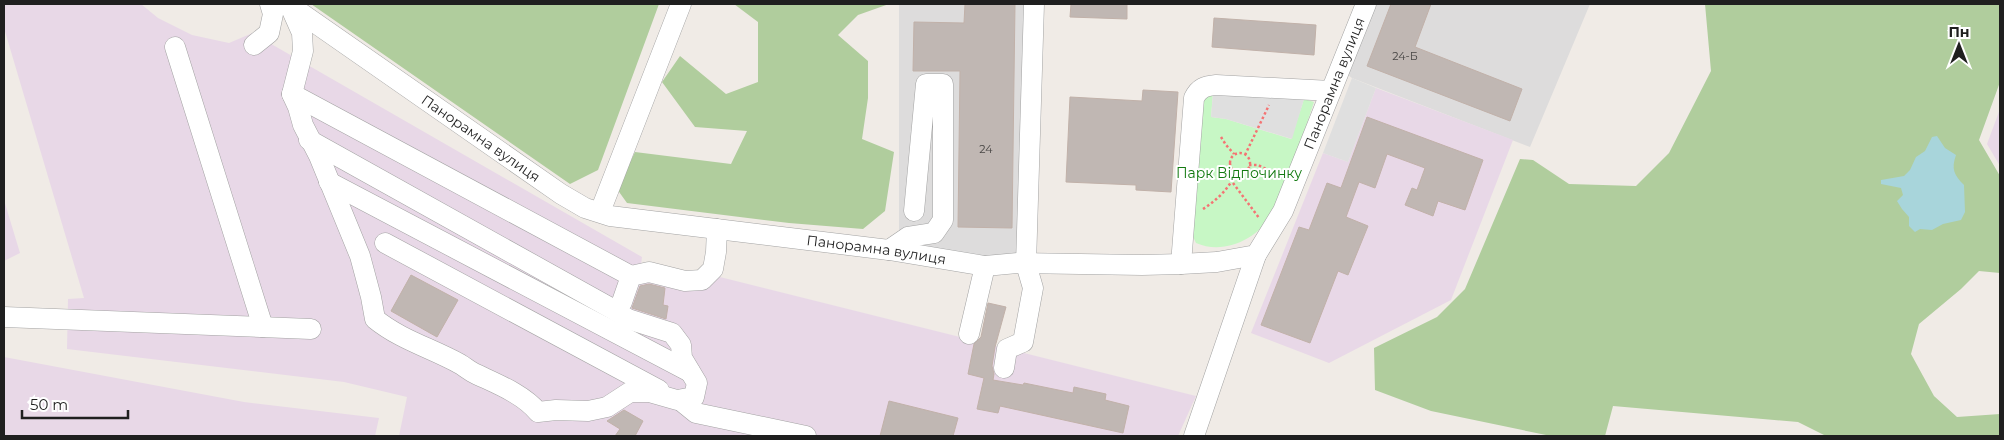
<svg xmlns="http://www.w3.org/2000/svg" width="2004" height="440" viewBox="0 0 2004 440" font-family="Montserrat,sans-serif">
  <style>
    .residential { fill: #dddcdc }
    .industrial { fill: #e8d8e7 }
    .forest { fill: #b0cd9d }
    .park { fill: #c7f7c5 }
    .parking { fill: #dfdfdf }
    .water { fill: #a8d5db }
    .building { fill: #c0b7b3; stroke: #c1b1a9 }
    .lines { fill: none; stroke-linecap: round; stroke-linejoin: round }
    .minor-casing { stroke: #a3a3a3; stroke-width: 21 }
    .path { stroke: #f47373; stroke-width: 2.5; stroke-dasharray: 2.5 2.5; stroke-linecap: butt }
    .minor { stroke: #fff; stroke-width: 20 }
    .labels { text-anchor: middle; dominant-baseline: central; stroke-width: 4; stroke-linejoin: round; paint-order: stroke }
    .number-label { font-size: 11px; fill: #474544 }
    .street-label { font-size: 14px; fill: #1f1f1f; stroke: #fff }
    .park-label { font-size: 14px; fill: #137a11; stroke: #fff }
  </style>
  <rect width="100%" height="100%" fill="#f0ebe6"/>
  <path class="residential" d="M899 4H1024L1018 263 899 252Z
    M1366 4H1590L1530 147 1352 78 1340 69Z"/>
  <path class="industrial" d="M4 4H141L158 18 192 35 229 43 255 32 273 45 642 257 641 265 720 277 1196 396 1178 436H399L407 397 344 382 67 349 68 299 84 298 4 28Z
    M1376 88 1513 140 1451 300 1329 363 1251 333 1323 153 1348 162Z
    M2000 109V166L1987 144Z
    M4 200 20 253 4 261Z
    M4 357 244 402 379 418 375 436H4Z"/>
  <path class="forest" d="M311 4H659L598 170 570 184Z
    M734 4H889L858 15 838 35 868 61V98L862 139 894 152 885 211 863 229 789 223 627 203 617 189 635 152 731 164 747 131 695 127 662 82 680 56 726 94 758 82V22Z
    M1705 4H2000V82L1979 140 2000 176V273L1979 271 1961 289 1919 324 1911 354 1934 396 1957 417 2000 414V436H1826L1798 422 1613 406 1605 436H1551L1431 411 1375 390 1374 348 1437 317 1465 289 1520 159 1533 160 1569 184 1636 186 1669 153 1711 71Z"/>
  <path class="park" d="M1213 93 1211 117 1226 119 1291 139 1304 99 1314 102C1305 130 1295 158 1284 186 1280 195 1277 206 1272 214 1257 240 1223 255 1196 243L1190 230 1200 99Z"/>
  <path class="parking" d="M1352 78 1376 88 1348 162 1323 153Z
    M1213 93 1304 99 1292 139 1226 119 1211 117Z"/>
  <path class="water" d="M1937 136 1945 148 1956 155C1951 169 1954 175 1964 185L1965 212 1961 220 1943 224 1932 230 1920 229 1915 232 1909 226V217L1902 209 1897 201 1903 195 1901 188 1881 184V180L1904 176 1910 170 1916 157 1925 151 1932 137Z"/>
  <path class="building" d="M965 4H1015L1012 228 958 227 960 71H913L914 22 964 23Z
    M1071 4H1127V19L1070 17Z
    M1391 4H1431L1415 47 1522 89 1510 121 1367 66Z
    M1214 18 1316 25 1314 55 1212 47Z
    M1143 90 1178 92 1171 192 1136 190V185L1066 182 1070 97 1142 101Z
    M1367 117 1483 160 1465 210 1438 201 1433 216 1405 205 1412 188 1417 190 1425 168 1387 154 1375 188 1359 182 1346 217 1368 226 1348 275 1338 271 1310 343 1261 325 1299 227 1309 230 1327 183 1341 188Z
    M411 275 458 300 437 337 391 311Z
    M649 284 665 288 663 305 668 306 666 319 632 308 640 286Z
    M988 303 1006 307 995 347 992 366 994 374 993 380 1023 385 1024 383 1073 393 1074 387 1106 394 1105 400 1129 406 1123 433 1000 406 998 413 977 409 984 378 968 374 974 344 981 337Z
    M889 401 958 418 953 436H880Z
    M624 410 643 421 635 436H615L620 429 607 421Z"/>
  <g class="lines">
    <defs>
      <g id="minor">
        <path id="s1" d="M288 4 561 194 585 208 610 216 889 250 985 266 1018 263 1142 265 1181 264 1217 262 1256 255 1283 211 1366 4"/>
        <path d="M290 6 302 33 303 51 292 94 298 107 303 125 319 156 360 256 371 297 375 319C401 340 431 348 460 364 465 367 470 371 476 374 497 384 523 394 538 412L556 410 588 411 607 407 630 392H649L677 400 694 397 697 383 682 358 681 345 672 333 628 319 616 311 622 302 631 276 649 272 685 281 702 280 713 269 716 252 717 229"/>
        <path d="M254 45 269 33 273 14 270 4"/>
        <path d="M175 47 263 327"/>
        <path d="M292 94 631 276"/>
        <path d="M309 140 616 311"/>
        <path d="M329 182 690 372"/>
        <path d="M600 212 681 4"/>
        <path d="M385 243 659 390"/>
        <path d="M889 250 908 237 934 233 943 220V84H926L914 211"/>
        <path d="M1181 264 1194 98C1199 88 1205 86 1216 85L1331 91"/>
        <path d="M4 317 311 329"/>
        <path d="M969 334 985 266"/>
        <path d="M1004 368 1007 349 1023 342 1033 288 1026 264 1034 4"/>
        <path d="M680 400 696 413 806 436"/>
        <path d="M1194 436 1256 255"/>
      </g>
    </defs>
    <use href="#minor" class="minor-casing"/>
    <path class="path" d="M1221 137 1226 145 1234 154
      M1230 163a10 10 0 1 1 20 0a10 10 0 1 1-20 0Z
      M1245 155 1269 105
      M1249 165H1258L1268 170
      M1233 183 1259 218
      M1203 209C1217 200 1230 188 1236 172"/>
    <use href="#minor" class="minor"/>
  </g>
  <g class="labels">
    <g class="number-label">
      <text x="1405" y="56">24-Б</text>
      <text x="986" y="149">24</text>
    </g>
    <g class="street-label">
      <text stroke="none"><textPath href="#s1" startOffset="1226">Панорамна вулиця</textPath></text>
      <text stroke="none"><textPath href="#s1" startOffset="235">Панорамна вулиця</textPath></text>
      <text stroke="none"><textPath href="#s1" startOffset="655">Панорамна вулиця</textPath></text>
    </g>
    <g class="park-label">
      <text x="1239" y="173">Парк Відпочинку</text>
    </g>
  </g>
  <rect width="2004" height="440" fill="none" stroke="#1f1f1f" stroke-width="10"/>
  <g transform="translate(1959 45)" stroke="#ffffff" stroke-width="4" paint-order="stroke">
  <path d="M0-4L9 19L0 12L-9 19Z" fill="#1f1f1f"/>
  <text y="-8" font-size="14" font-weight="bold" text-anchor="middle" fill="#1f1f1f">Пн</text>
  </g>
  <path d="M22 410v8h106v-8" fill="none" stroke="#1f1f1f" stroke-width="2.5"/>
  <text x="30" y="410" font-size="15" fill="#1f1f1f" stroke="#ffffff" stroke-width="4" paint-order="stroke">50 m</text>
</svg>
